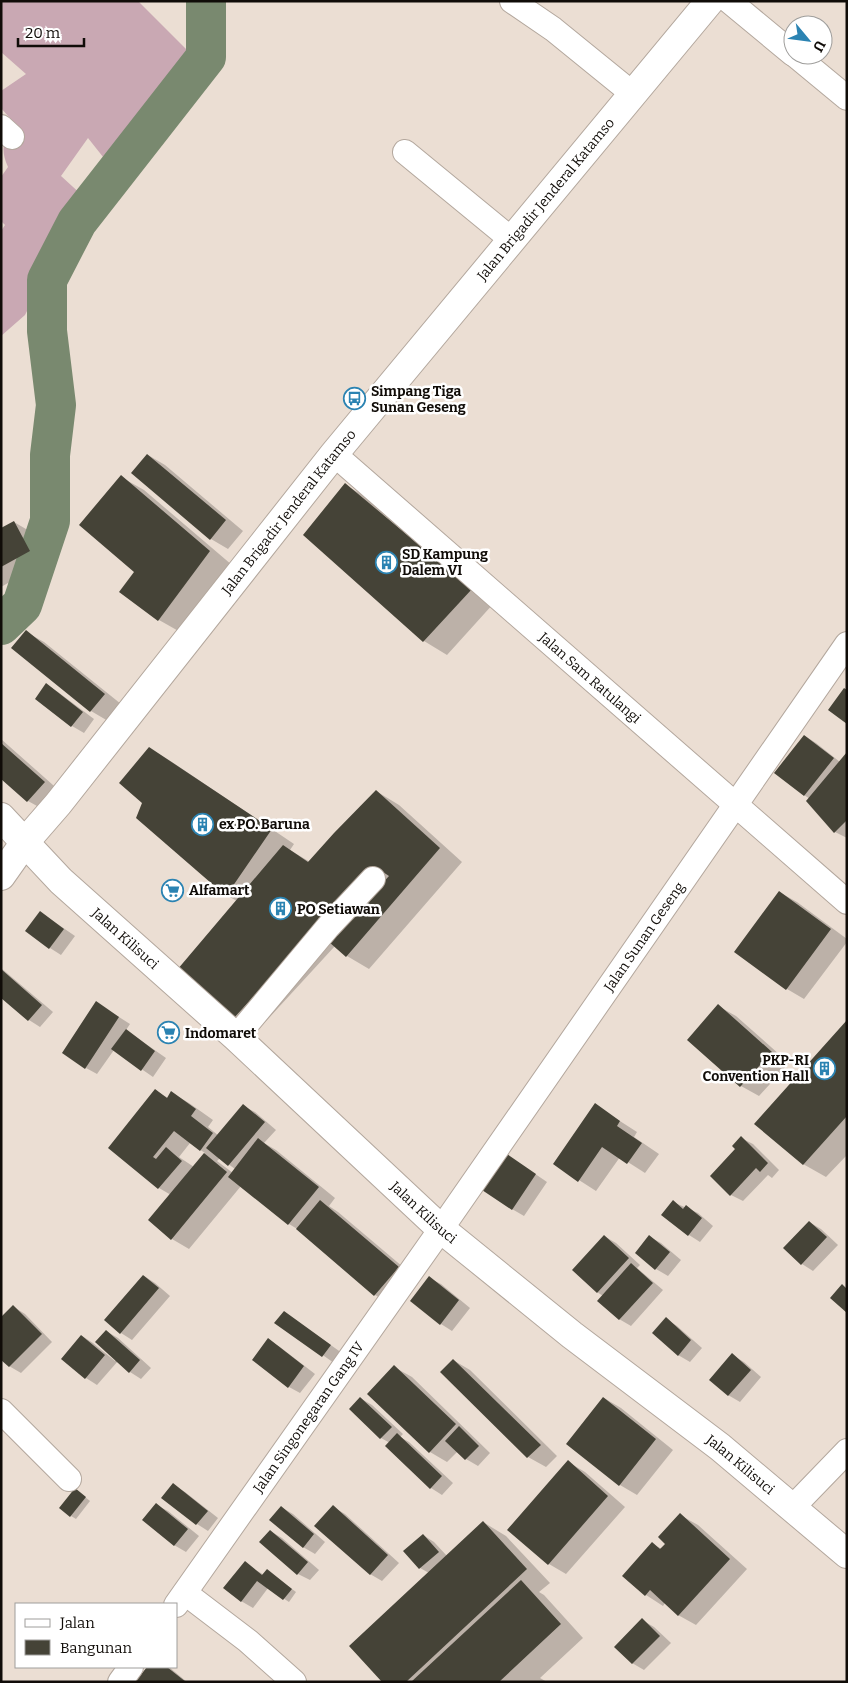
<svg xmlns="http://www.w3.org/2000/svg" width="848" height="1683" viewBox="0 0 848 1683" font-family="Bitter,serif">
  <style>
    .forest { fill: #c9a8b3 }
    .shadow { fill: #0003; fill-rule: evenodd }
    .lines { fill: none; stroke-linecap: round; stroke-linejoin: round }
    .river { stroke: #79896f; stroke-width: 40 }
    .building { fill: #454337 }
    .minor-casing { stroke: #b3a79d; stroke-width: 26 }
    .major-casing { stroke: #b3a79d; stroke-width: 30 }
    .minor { stroke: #fff; stroke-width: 24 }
    .major { stroke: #fff; stroke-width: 28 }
    .labels { text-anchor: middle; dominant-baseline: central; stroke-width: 5; stroke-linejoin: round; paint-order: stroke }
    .street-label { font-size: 14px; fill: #100c08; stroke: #fff }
    .poi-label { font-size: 14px; font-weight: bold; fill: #100c08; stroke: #fff; text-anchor: start }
  </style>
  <rect width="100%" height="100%" fill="#ebded3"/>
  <path class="forest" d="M1 1H138L188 51C170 95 140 131 111 167L88 138 61 176 84 197 25 315 1 336V231L5 225 1 221V177L8 167C0 149 3 140 15 124L1 108V91L26 74 1 52Z"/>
  <path class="shadow" d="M148 455 165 465 243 531 228 549 211 539Z
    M121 477 144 490 232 565 182 633 159 620Z
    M345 485 368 498 494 603 447 655 424 641 305 535Z
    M14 522 31 532 47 561 1 587V529Z
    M26 632 44 642 121 704 108 721 91 711Z
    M47 685 58 692 94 719 84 733 72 726 36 698Z
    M805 736 816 743 840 762 847 753V838L835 832 810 799 804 795Z
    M1 739 62 793 46 811 28 801 1 777Z
    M149 748 172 762 294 844 290 850 310 862 376 791 399 805 462 862 369 969 347 956 335 946 256 1032 233 1019 237 901 226 895 144 802Z
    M779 892 797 902 847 939V942L804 999 787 989 736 951Z
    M40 912 75 936 61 955 50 948Z
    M1 968 53 1012 40 1027 29 1020 1 996Z
    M718 1006 736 1016 789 1063 759 1096 741 1086 688 1040Z
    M108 1010 130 1024 126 1030 166 1058 153 1077 114 1050 97 1074 86 1068Z
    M847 1022V1155L826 1177 803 1164Z
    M156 1091 168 1098 172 1093 189 1103 213 1120 208 1127 219 1136 243 1106 255 1112 276 1130 264 1143 276 1150 335 1198 329 1206 338 1212 416 1278 393 1305 375 1295 299 1230 289 1224 241 1186 189 1249 172 1239 171 1195 159 1188 110 1148ZM190 1143 205 1153 194 1167 179 1157ZM220 1158 235 1169 233 1173 217 1161Z
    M595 1105 637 1132 634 1137 659 1154 645 1173 620 1157 596 1191 554 1164Z
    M741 1138 753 1144 779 1170 772 1178 768 1175 743 1201 731 1195 737 1149Z
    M519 1163 547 1182 524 1216 512 1209Z
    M673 1202 698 1213 713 1226 700 1242 689 1235 663 1214Z
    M809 1222 821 1229 838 1245 813 1271 802 1264Z
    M604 1236 616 1243 640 1265 637 1268 663 1290 631 1326 619 1319 603 1296 597 1292Z
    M650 1237 661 1243 681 1260 668 1276 656 1269 637 1253Z
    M144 1276 155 1283 170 1296 132 1340 121 1333Z
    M429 1278 441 1284 470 1308 452 1331 441 1324Z
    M14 1307 25 1314 52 1342 21 1373 9 1366Z
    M284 1312 342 1353 334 1363 276 1322Z
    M666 1319 677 1326 702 1348 690 1362 678 1355Z
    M106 1331 118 1338 151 1368 141 1379 130 1372 118 1361 97 1385 86 1378 63 1359 82 1336 93 1343 115 1361 116 1360Z
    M269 1340 280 1347 315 1374 300 1393 289 1387Z
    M732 1355 744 1362 761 1377 740 1402 728 1395Z
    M453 1360 470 1370 557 1456 546 1467 528 1457 441 1372Z
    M394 1367 412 1377 490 1453 478 1466 466 1459 458 1451 447 1462 430 1452Z
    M360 1398 372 1405 403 1434 400 1437 409 1442 453 1483 442 1495 431 1488 390 1443 381 1438Z
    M604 1398 621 1408 673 1450 637 1495 620 1485Z
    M568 1462 585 1472 625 1507 566 1574 549 1564 509 1530Z
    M173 1485 185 1492 218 1518 208 1531 197 1524 163 1498Z
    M80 1493 90 1501 76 1519 71 1516Z
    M156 1505 168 1511 199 1536 186 1552 174 1545Z
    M281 1507 293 1514 325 1542 315 1554 303 1547Z
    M333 1507 345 1514 399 1563 382 1581 370 1574Z
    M680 1515 698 1525 747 1569 696 1625 678 1615 665 1603 663 1606 646 1595 624 1576 652 1544 662 1549 667 1544Z
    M483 1522 506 1536 550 1583 539 1592 544 1595 583 1638 540 1678 547 1682H384L429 1573 420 1568 405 1551 423 1535 434 1542 447 1556Z
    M270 1531 282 1538 319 1570 310 1580 298 1574Z
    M245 1563 264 1575 272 1574 296 1592 289 1602 268 1588 253 1608 241 1601Z
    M642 1620 654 1627 671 1643 644 1670 632 1663Z
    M148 1667H169L187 1682H138Z"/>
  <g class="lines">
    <path class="river" d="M1 625 22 605 50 521V455L56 405 47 331V280L77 222 206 57V1"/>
  </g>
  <path class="building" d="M147 454 226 520 210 540 131 473Z
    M121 475 210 551 158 621 119 592 134 572 79 525Z
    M345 483 472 589 423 642 303 535Z
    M14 521 30 551 1 567V528Z
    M26 630 105 694 90 712 11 648Z
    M46 683 83 712 71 727 35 699Z
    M844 688 847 690V724L828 710Z
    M804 735 834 758 804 796 774 773Z
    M1 743 45 782 27 802 1 779Z
    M149 747 272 829 226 896 136 818 142 803 119 783Z
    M847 752V820L834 833 806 801Z
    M376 790 440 848 346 957 329 942 389 876 374 866 232 1020 177 970 283 845 308 862 334 833Z
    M779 891 831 929 786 990 734 952Z
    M40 911 64 929 49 949 25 931Z
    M1 969 42 1005 28 1021 1 998Z
    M96 1001 119 1017 85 1069 62 1053Z
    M718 1004 772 1052 740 1087 687 1040Z
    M847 1020V1116L803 1165 754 1124Z
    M126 1029 155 1051 141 1071 111 1049Z
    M155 1089 167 1098 171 1091 196 1109 191 1116 213 1133 200 1151 174 1131 153 1157 156 1159 166 1147 182 1161 158 1189 108 1148Z
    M595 1103 620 1121 617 1126 642 1143 627 1164 602 1147 578 1182 553 1164Z
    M243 1104 265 1122 228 1166 206 1148Z
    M741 1136 768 1163 760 1172 756 1168 730 1196 710 1176 735 1149 732 1146Z
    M258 1138 319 1187 288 1225 228 1177Z
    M204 1153 227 1172 171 1240 148 1220Z
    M507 1154 536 1174 512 1210 482 1190Z
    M320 1200 399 1267 374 1296 296 1229Z
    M673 1200 683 1209 686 1205 702 1218 688 1236 661 1215Z
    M809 1221 827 1237 801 1265 783 1248Z
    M604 1235 629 1258 597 1293 572 1270Z
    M649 1235 670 1252 655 1270 635 1253Z
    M631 1263 653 1283 619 1320 597 1301Z
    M143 1275 159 1288 120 1334 104 1320Z
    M429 1276 459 1300 440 1325 410 1301Z
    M842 1284 847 1289V1313L830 1298Z
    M13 1305 42 1334 9 1367 1 1360V1317Z
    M284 1311 331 1345 322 1357 274 1323Z
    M666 1317 691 1340 678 1356 652 1333Z
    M106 1330 140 1360 129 1373 95 1342Z
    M81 1335 105 1355 85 1379 61 1359Z
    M268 1338 304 1366 288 1388 252 1360Z
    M732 1353 751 1370 728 1396 709 1380Z
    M453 1359 541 1445 527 1458 440 1372Z
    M394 1365 456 1424 429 1453 367 1394Z
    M360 1397 392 1427 380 1439 349 1409Z
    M603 1397 656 1439 619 1486 566 1444Z
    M459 1426 479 1446 465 1460 445 1441Z
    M397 1433 442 1476 430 1489 385 1446Z
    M568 1460 608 1496 548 1565 507 1530Z
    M173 1483 208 1511 196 1525 161 1498Z
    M75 1488 86 1497 70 1517 59 1508Z
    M156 1503 188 1529 174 1546 142 1520Z
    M333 1505 388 1555 370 1575 314 1526Z
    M281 1506 314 1534 303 1548 269 1520Z
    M680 1513 730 1559 678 1616 650 1590 645 1596 622 1576 652 1542 660 1549 665 1544 658 1537Z
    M483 1521 527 1569 406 1682H382L349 1646Z
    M270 1530 308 1562 297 1575 259 1542Z
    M423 1534 439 1552 419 1569 403 1551Z
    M245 1561 262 1575 267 1569 292 1589 283 1600 257 1581 241 1602 223 1588Z
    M521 1580 561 1624 499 1682H411Z
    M642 1618 660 1636 632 1664 614 1647Z
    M147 1667H167L186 1682H135Z"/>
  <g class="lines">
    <defs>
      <g id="minor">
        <path d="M512 1 553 29 633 94"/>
        <path d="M729 1 793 54"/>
        <path d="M795 55 847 98"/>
        <path d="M1 127 12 137"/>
        <path d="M405 152 512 240"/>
        <path id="s1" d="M334 454 847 902"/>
        <path d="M236 1037 328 927 373 879"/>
        <path d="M1 1411 69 1479"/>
        <path d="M792 1508 847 1451"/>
        <path d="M185 1593 248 1641 294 1682"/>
        <path id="s2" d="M176 1605 441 1229 847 644"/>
        <path d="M120 1682 131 1667"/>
      </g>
      <g id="major">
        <path id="s3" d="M1 817 61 881 236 1037 441 1229 572 1335 720 1447 847 1554"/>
        <path id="s4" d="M1 876 25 842 58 804 334 454 710 1"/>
      </g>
    </defs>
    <use href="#minor" class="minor-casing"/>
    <use href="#major" class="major-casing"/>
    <use href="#minor" class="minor"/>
    <use href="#major" class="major"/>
  </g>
  <defs>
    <symbol id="bus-ring" viewBox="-11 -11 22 22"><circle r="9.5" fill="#fff" stroke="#2b83b2" stroke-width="1.5"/><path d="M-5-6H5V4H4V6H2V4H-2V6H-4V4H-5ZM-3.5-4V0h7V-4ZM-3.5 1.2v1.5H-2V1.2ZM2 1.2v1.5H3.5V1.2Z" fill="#2b83b2"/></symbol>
    <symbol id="building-ring" viewBox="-11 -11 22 22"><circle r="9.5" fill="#fff" stroke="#2b83b2" stroke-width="1.5"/><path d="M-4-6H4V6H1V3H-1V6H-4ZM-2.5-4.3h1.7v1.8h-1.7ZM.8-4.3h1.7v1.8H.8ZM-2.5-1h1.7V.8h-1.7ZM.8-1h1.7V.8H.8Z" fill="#2b83b2"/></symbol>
    <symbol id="supermarket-ring" viewBox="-11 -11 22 22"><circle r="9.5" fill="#fff" stroke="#2b83b2" stroke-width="1.5"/><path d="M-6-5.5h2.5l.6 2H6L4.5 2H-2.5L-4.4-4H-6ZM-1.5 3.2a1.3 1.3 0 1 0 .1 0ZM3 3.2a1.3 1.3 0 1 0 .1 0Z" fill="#2b83b2"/></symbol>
  </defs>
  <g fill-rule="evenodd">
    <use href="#bus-ring" x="342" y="386" width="25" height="25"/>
    <use href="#building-ring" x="374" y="550" width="25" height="25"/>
    <use href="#building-ring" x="190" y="812" width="25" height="25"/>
    <use href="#supermarket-ring" x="160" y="878" width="25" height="25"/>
    <use href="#building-ring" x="268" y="896" width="25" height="25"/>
    <use href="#supermarket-ring" x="156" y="1020" width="25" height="25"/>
    <use href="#building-ring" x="812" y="1056" width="25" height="25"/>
  </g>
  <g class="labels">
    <g class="street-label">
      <text stroke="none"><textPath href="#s4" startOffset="869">Jalan Brigadir Jenderal Katamso</textPath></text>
      <text stroke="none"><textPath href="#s4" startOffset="464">Jalan Brigadir Jenderal Katamso</textPath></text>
      <text stroke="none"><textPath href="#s1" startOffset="340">Jalan Sam Ratulangi</textPath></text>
      <text stroke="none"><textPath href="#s2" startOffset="816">Jalan Sunan Geseng</textPath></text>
      <text stroke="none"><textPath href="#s3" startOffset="174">Jalan Kilisuci</textPath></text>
      <text stroke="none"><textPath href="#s3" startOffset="579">Jalan Kilisuci</textPath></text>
      <text stroke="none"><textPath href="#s2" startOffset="230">Jalan Singonegaran Gang IV</textPath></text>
      <text stroke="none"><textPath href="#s3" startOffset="984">Jalan Kilisuci</textPath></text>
    </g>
    <g class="poi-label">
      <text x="371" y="391">Simpang Tiga<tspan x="371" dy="16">Sunan Geseng</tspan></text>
      <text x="402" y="554">SD Kampung<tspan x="402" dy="16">Dalem VI</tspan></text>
      <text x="219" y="824">ex PO. Baruna</text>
      <text x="189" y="890">Alfamart</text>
      <text x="297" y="909">PO Setiawan</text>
      <text x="185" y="1033">Indomaret</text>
      <text x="809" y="1060" text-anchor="end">PKP-RI<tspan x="809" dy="16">Convention Hall</tspan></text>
    </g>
  </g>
  <rect width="848" height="1683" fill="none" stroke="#100c08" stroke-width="5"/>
  <rect x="15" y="1603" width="162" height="65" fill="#ffffff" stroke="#9f9e9c"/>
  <rect x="25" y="1619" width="25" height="8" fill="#ffffff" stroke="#9f9e9c"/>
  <text x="60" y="1628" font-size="15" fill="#100c08">Jalan</text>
  <rect x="25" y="1640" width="25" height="15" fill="#454337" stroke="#9f9e9c"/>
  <text x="60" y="1653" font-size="15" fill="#100c08">Bangunan</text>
  <g transform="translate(808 40) rotate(119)"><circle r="24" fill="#ffffff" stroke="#9f9e9c"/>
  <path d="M0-4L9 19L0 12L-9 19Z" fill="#2b83b2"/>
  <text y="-8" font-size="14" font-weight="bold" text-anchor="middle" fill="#100c08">U</text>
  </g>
  <path d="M18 38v8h66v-8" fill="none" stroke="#100c08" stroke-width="2.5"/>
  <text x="25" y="38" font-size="15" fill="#100c08" stroke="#ffffff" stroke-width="4" paint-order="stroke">20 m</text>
</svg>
